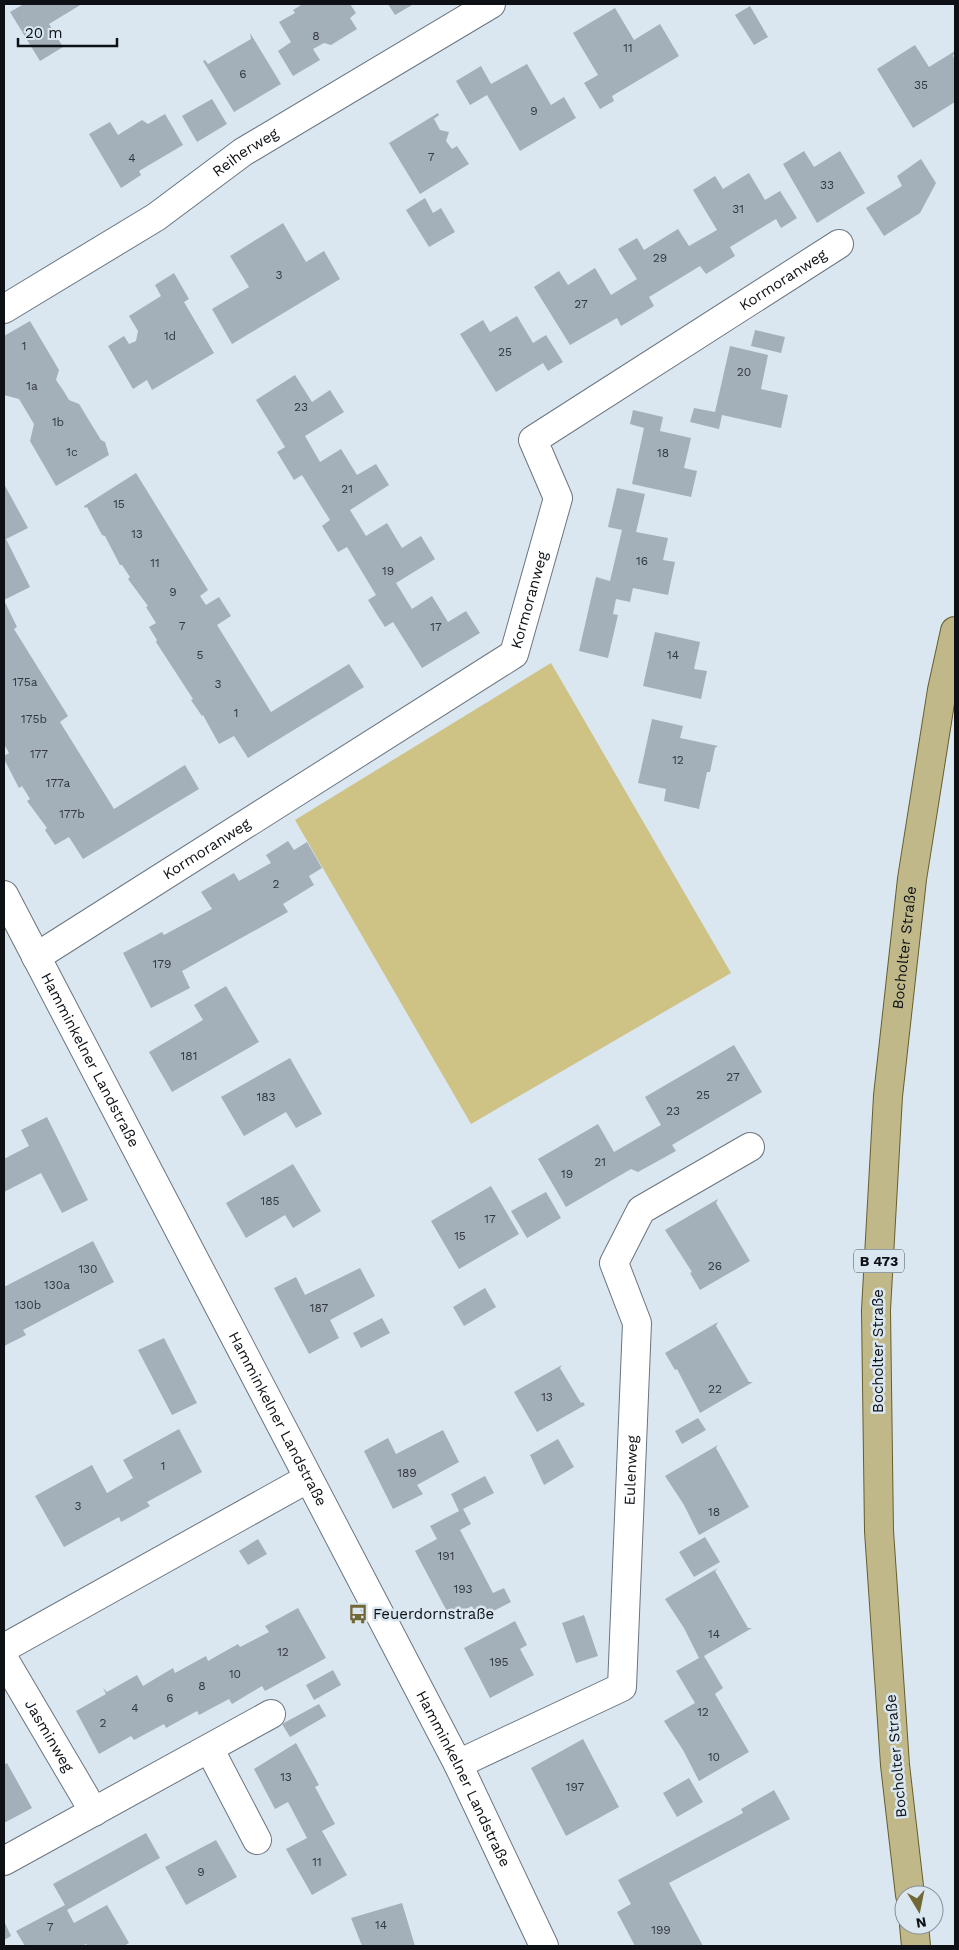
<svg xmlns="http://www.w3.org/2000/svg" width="959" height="1950" viewBox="0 0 959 1950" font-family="'Work Sans',sans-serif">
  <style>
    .green { fill: #cec285 }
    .building { fill: #a3afb9 }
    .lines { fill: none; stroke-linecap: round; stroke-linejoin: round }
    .minor-casing { stroke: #6a757f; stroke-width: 30 }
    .major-casing { stroke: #675e2e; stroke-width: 30 }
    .minor { stroke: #fff; stroke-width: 28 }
    .major { stroke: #c1b889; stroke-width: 28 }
    .labels { text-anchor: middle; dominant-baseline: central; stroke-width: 5; stroke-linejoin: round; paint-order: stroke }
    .number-label { font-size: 12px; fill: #32383e }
    .shield { fill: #dae7f1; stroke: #4a5157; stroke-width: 1 }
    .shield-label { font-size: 14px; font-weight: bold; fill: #0d1115 }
    .street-label { font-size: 15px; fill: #0d1115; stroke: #dae7f1 }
    .poi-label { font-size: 15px; fill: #0d1115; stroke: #dae7f1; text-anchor: start }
  </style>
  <rect width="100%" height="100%" fill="#dae7f1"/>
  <path class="green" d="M551 663 731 973 471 1124 295 820Z"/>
  <path class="building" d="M24 4H82L49 24 63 47 40 61 10 12Z
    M303 4H350L356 13 350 18 357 29 331 45 324 43 313 49 320 60 293 76 278 51 291 42 279 22 295 13 293 10Z
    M388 4H411L412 5 395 15Z
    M750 6 768 37 754 45 735 15Z
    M615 8 634 40 660 24 679 56 612 96 614 101 600 109 584 83 598 75 573 33Z
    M250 33 281 84 234 112 203 61 205 60 208 64 251 39Z
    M915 45 929 67 955 51 953 56 955 60V102L913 128 877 69Z
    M527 64 551 105 564 97 576 118 520 151 487 95 470 105 456 81 481 66 491 84Z
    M212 99 227 124 197 142 182 116Z
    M438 113 439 115 434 119 440 130 449 132 446 141 452 149 457 146 469 164 420 194 389 143Z
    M165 114 183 145 139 171 141 175 121 188 89 134 110 122 118 135 142 120 148 124Z
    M804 151 814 167 840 151 865 193 817 223 783 164Z
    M921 159 936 183 920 213 884 236 866 208 902 186 897 176Z
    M749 173 765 200 780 191 797 218 781 228 776 219 730 247 735 256 706 274 700 266 649 297 654 306 641 314 621 326 617 318 570 345 534 287 559 271 568 285 595 268 611 295 637 279 618 249 637 238 644 250 678 229 689 246 717 230 693 190 715 176 723 189Z
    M425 198 433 213 441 208 455 232 429 247 406 210Z
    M283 223 306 262 324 251 340 279 232 344 212 309 249 287 230 256Z
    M174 273 189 299 184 302 214 353 152 390 147 380 133 389 108 346 124 336 129 344 136 341 138 331 129 316 161 296 155 285Z
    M517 316 533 343 546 335 563 362 548 371 543 363 496 392 460 334 483 320 490 332Z
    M30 321 59 370 56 380 63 390 69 400 79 404 101 440 105 442 109 455 56 486 30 441 34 424 19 399 4 395V336Z
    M755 330 785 337 781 353 751 346Z
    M730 346 768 355 761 389 788 395 781 428 722 415 719 429 690 422 694 408 715 412Z
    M295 375 312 402 330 390 344 412 305 436 320 462 341 449 357 475 376 464 389 485 350 510 366 536 387 523 402 548 421 536 435 559 396 583 412 609 432 596 448 622 466 611 480 633 422 668 393 622 385 627 376 613 368 600 376 595 347 547 338 552 322 526 330 520 302 475 294 480 277 452 285 447 256 400Z
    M633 410 663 417 660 431 691 438 684 468 697 471 691 497 632 484 644 428 630 424Z
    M136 473 208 590 200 596 206 605 219 597 231 616 217 625 271 712 349 664 364 687 248 758 234 736 219 744 203 715 202 716 191 700 193 699 156 642 157 640 149 627 156 623 146 607 148 606 128 579 130 577 122 565H120L105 536 102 535 87 507 85 508 84 506Z
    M4 484 28 528 6 539 30 587 4 600 17 627 14 629 68 716 60 722 114 809 185 765 199 789 83 859 69 837 55 845 45 830 47 828 27 801 30 799 22 786 19 788 4 759V756L9 753 4 744Z
    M617 488 645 494 636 532 668 538 663 560 675 562 668 595 633 588 630 602 616 599 613 614 618 615 608 658 579 651 596 577 610 581 622 530 608 527Z
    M655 632 700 642 694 669 707 671 701 699 643 686Z
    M652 719 683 726 680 738 718 746 715 748 710 772H707L699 809 664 801 666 789 638 783Z
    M288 841 294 850 307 842 322 868 309 876 314 885 283 904 288 912 182 971 190 988 151 1008 123 953 162 932 164 935 212 909 201 892 234 873 239 881 271 863 266 855Z
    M226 986 259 1042 172 1092 149 1052 203 1020 194 1005Z
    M734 1045 762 1092 672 1145 676 1151 638 1172 631 1169 566 1207 538 1159 598 1124 614 1152 661 1125 645 1097Z
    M290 1058 322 1114 296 1128 286 1112 244 1136 221 1097Z
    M47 1117 88 1200 62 1213 41 1173 4 1192V1159L29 1146 21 1130Z
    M293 1164 321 1211 293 1228 285 1215 246 1238 226 1203Z
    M491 1186 519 1234 459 1269 431 1221Z
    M546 1192 561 1218 527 1238 511 1211Z
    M718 1199 716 1203 750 1261 700 1290 690 1273 692 1272 665 1230Z
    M93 1241 114 1282 23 1330 26 1335 4 1346V1287Z
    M360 1268 375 1296 330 1320 339 1338 309 1354 274 1288 296 1277 305 1295Z
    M485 1288 496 1307 464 1326 453 1307Z
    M382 1318 390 1333 361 1348 353 1333Z
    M718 1322 716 1326 749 1382H753L700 1413 677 1369 675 1370 665 1353Z
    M164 1338 197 1403 172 1415 138 1350Z
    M562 1365 560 1368 581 1403 583 1402 585 1405 537 1432 514 1392Z
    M698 1418 706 1430 682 1444 675 1431Z
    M179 1429 202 1472 147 1502 150 1506 121 1522 119 1517 64 1547 35 1496 92 1465 107 1493 133 1478 123 1460Z
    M443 1430 459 1462 417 1485 423 1494 393 1509 364 1451 388 1438 396 1454Z
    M558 1439 574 1467 544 1485 530 1455Z
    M718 1445 716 1448 749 1507 699 1535 684 1505 665 1476Z
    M485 1476 494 1493 463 1509 471 1524 460 1530 493 1593 504 1588 511 1602 478 1619 472 1606 450 1617 415 1551 437 1539 430 1526 459 1511 451 1494Z
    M705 1537 720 1562 694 1577 679 1552Z
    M258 1539 267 1554 248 1565 239 1551Z
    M718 1568 715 1571 748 1628H752L704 1656 723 1688 715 1694 749 1752 699 1781 683 1750 664 1721 695 1703 676 1671 699 1658 684 1628 665 1599Z
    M298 1608 326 1658 324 1659 265 1691 262 1686 232 1704 229 1699 199 1715 197 1711 166 1728 164 1724 134 1740 131 1736 99 1754 76 1711 106 1694 103 1688 107 1692 137 1675 143 1686 173 1668 175 1673 206 1656 208 1661 238 1644 240 1647 269 1632 265 1626Z
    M584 1615 598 1656 576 1663 562 1623Z
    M515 1621 527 1645 520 1649 534 1675 490 1698 464 1648Z
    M333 1670 341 1685 314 1700 306 1685Z
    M319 1704 326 1716 290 1737 282 1724Z
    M583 1739 619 1807 566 1836 531 1768Z
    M296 1743 319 1785 315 1787 335 1824 322 1831 347 1875 312 1895 286 1849 307 1838 288 1802 275 1809 254 1769Z
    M7 1763 32 1808 4 1823V1765Z
    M689 1778 703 1802 677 1817 663 1793Z
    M774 1790 790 1819 669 1883 703 1946H635L617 1912 631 1904 618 1880 743 1813 741 1809Z
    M146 1833 160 1858 67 1910 74 1923 107 1905 129 1943 124 1946H88L86 1944 82 1946H25L16 1931 65 1905 53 1884Z
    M216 1840 237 1877 186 1905 165 1867Z
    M402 1903 415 1946H362L351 1918Z
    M4 1921 11 1936 4 1940Z"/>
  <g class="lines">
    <defs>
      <g id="minor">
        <path id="s1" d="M4 309 156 217 243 152 491 4"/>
        <path id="s2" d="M4 895 458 1764 544 1946"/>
        <path id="s3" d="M36 957 514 654 558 498 533 440 839 244"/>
        <path d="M4 1648 307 1479"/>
        <path id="s4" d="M4 1659 94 1812"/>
        <path d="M210 1750 257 1840"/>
        <path id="s5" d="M458 1764 622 1687 637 1323 614 1263 641 1210 750 1147"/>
        <path d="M4 1861 271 1714"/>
      </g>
      <g id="major">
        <path id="s6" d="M910 1895 895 1765 879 1531 876 1310 888 1096 912 879 942 690 955 631"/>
        <path d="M914 1925 916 1946"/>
      </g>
    </defs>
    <use href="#minor" class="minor-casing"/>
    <use href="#major" class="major-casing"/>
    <use href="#minor" class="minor"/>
    <use href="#major" class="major"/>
  </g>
  <defs>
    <symbol id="bus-bare" viewBox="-9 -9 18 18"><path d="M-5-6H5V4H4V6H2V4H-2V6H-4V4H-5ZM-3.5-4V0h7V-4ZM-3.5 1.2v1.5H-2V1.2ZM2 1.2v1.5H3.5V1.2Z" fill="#726835" stroke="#dae7f1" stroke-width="2.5" paint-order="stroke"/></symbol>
  </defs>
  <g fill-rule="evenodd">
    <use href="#bus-bare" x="344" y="1600" width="28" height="28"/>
  </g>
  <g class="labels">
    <g class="number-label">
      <text x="316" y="36">8</text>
      <text x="628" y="48">11</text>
      <text x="243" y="74">6</text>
      <text x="921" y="85">35</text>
      <text x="534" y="111">9</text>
      <text x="431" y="157">7</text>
      <text x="132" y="158">4</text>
      <text x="827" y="185">33</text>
      <text x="738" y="209">31</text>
      <text x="660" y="258">29</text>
      <text x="279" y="275">3</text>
      <text x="581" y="304">27</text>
      <text x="170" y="336">1d</text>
      <text x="24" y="346">1</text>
      <text x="505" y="352">25</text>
      <text x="744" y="372">20</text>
      <text x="32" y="386">1a</text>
      <text x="301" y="407">23</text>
      <text x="58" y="422">1b</text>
      <text x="72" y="452">1c</text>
      <text x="663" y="453">18</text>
      <text x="347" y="489">21</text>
      <text x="119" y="504">15</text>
      <text x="137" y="534">13</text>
      <text x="642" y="561">16</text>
      <text x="155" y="563">11</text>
      <text x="388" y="571">19</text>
      <text x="173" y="592">9</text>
      <text x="182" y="626">7</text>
      <text x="436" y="627">17</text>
      <text x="200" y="655">5</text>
      <text x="673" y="655">14</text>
      <text x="25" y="682">175a</text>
      <text x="218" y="684">3</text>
      <text x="236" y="713">1</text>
      <text x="34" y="719">175b</text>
      <text x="39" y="754">177</text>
      <text x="678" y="760">12</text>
      <text x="58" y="783">177a</text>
      <text x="72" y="814">177b</text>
      <text x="276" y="884">2</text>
      <text x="162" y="964">179</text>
      <text x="189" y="1056">181</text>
      <text x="733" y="1077">27</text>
      <text x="703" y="1095">25</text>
      <text x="266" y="1097">183</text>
      <text x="673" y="1111">23</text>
      <text x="600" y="1162">21</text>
      <text x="567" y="1174">19</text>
      <text x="270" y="1201">185</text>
      <text x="490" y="1219">17</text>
      <text x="460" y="1236">15</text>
      <text x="715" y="1266">26</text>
      <text x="88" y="1269">130</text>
      <text x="57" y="1285">130a</text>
      <text x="28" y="1305">130b</text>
      <text x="319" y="1308">187</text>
      <text x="715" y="1389">22</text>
      <text x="547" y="1397">13</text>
      <text x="163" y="1466">1</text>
      <text x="407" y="1473">189</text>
      <text x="78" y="1506">3</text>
      <text x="714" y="1512">18</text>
      <text x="446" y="1556">191</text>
      <text x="463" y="1589">193</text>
      <text x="714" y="1634">14</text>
      <text x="283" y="1652">12</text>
      <text x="499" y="1662">195</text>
      <text x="235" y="1674">10</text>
      <text x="202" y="1686">8</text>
      <text x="170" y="1698">6</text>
      <text x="135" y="1708">4</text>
      <text x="703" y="1712">12</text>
      <text x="103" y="1723">2</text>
      <text x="714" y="1757">10</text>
      <text x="286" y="1777">13</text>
      <text x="575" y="1787">197</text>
      <text x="317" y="1862">11</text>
      <text x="201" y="1872">9</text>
      <text x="381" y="1925">14</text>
      <text x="50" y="1927">7</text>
      <text x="661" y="1930">199</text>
    </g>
    <rect class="shield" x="854" y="1249.5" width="50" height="23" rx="4"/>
    <g class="shield-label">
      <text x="879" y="1261">B 473</text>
    </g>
    <g class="street-label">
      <text stroke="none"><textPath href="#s1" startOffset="288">Reiherweg</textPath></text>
      <text stroke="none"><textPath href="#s3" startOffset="1088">Kormoranweg</textPath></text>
      <text stroke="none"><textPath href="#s3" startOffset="622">Kormoranweg</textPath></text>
      <text stroke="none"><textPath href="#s3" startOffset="202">Kormoranweg</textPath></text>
      <text stroke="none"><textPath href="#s6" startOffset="950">Bocholter Straße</textPath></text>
      <text stroke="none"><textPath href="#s2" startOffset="186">Hamminkelner Landstraße</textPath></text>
      <text transform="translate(878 1351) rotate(-90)">Bocholter Straße</text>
      <text stroke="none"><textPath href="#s2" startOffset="591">Hamminkelner Landstraße</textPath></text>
      <text stroke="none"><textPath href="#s5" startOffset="398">Eulenweg</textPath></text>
      <text stroke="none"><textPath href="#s4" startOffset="89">Jasminweg</textPath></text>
      <text transform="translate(896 1756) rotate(-95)">Bocholter Straße</text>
      <text stroke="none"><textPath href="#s2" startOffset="996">Hamminkelner Landstraße</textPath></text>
    </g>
    <g class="poi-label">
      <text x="373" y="1614">Feuerdornstraße</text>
    </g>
  </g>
  <rect width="959" height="1950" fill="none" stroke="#0d1115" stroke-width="10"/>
  <g transform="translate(919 1910) rotate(170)"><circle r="24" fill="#dae7f1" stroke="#889199"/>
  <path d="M0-4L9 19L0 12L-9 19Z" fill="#726835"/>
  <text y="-8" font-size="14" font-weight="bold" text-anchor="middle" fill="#0d1115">N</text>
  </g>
  <path d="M18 38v8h99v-8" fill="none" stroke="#0d1115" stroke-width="2.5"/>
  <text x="25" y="38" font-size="15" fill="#0d1115" stroke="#dae7f1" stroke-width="4" paint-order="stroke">20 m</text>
</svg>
